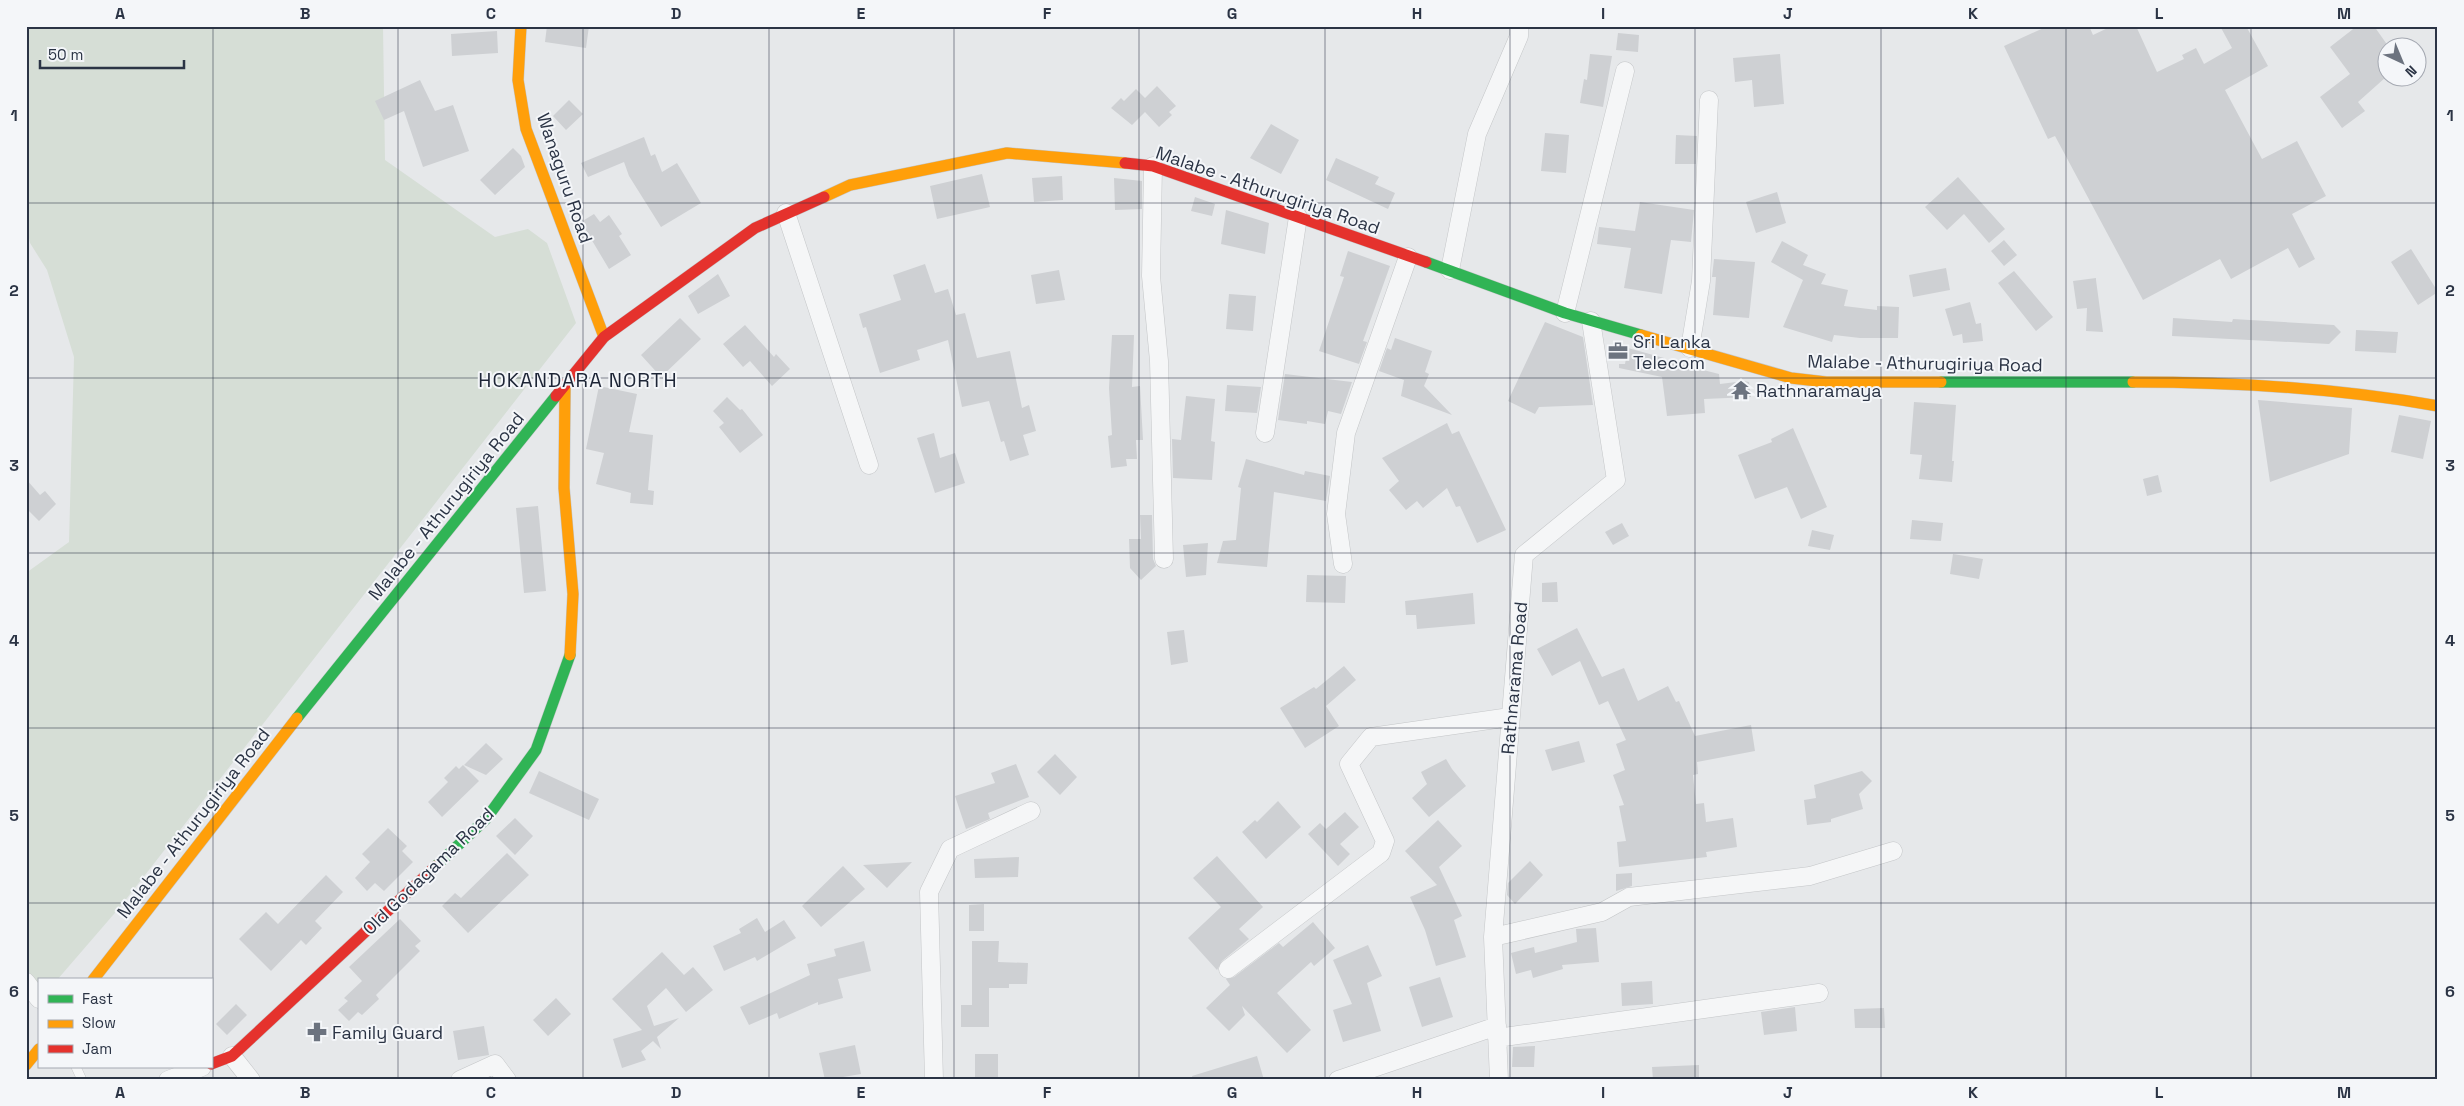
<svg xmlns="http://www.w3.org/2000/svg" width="2464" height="1106" viewBox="0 0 2464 1106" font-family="'Space Grotesk',sans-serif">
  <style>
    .green { fill: #d6ded6 }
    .building { fill: #ced0d3 }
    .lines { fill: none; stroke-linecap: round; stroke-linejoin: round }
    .lane-casing { stroke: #c4c6c8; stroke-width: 10 }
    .street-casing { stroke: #c4c6c8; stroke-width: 19 }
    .fast-casing { stroke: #c4c6c8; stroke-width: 12 }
    .slow-casing { stroke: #c4c6c8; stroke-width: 12 }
    .jam-casing { stroke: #c4c6c8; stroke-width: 12 }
    .lane { stroke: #f5f6f7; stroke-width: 9 }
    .street { stroke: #f5f6f7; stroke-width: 18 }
    .fast { stroke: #30b455; stroke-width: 11 }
    .slow { stroke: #ff9f0a; stroke-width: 11 }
    .jam { stroke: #e5322d; stroke-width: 11 }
    .grid { fill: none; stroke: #2b3445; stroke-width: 1; stroke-opacity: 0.55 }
    .labels { text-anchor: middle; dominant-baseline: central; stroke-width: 4; stroke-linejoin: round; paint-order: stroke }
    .street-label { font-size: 18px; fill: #2b3445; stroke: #f4f6f9 }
    .poi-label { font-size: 18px; fill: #2b3445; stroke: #f4f6f9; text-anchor: start }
    .quarter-label { font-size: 20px; letter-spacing: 1px; fill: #1d2536; stroke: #f4f6f9 }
    .neatline { fill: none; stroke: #2b3445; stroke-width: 2 }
    .grid-label { font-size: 16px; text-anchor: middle; font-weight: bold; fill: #2b3445 }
  </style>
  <rect width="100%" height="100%" fill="#e6e8ea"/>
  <path class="green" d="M26 26H383L385 160 495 237 528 229 547 243 576 323 120 907 57 980H39V1001L26 1002V573L69 542 74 357 47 270 30 243 26 223Z"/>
  <path class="building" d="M547 26H589L586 48 545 42Z
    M2048 26H2089L2093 35 2112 26H2136L2157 72 2184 59 2182 55 2196 48 2204 64 2232 48 2220 26H2246L2268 66 2225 90 2262 159 2297 141 2326 196 2292 214 2315 259 2299 268 2288 248 2231 279 2220 259 2143 300 2055 136 2048 139 2004 46Z
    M2357 26H2374L2386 43V77L2358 102 2365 111 2342 128 2320 97 2350 74 2330 47Z
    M497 31 498 53 452 56 451 34Z
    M1618 33 1639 35 1638 52 1616 50Z
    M1590 54 1612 56 1603 107 1580 103 1584 79 1587 80Z
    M1780 54 1784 104 1754 107 1752 80 1735 82 1733 58Z
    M420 80 435 111 453 105 469 151 423 167 404 111 384 120 375 101Z
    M1157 86 1176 106 1169 112 1172 115 1159 127 1145 112 1132 125 1111 108 1121 98 1124 101 1136 89 1145 98Z
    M569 100 583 114 566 130 553 116Z
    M1271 124 1299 140 1281 174 1250 158Z
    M1545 133 1569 135 1566 173 1541 171Z
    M1676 135 1697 136 1696 164H1675Z
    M644 137 651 156 655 154 662 172 677 163 701 203 661 227 629 176 624 162 588 177 581 163Z
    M513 148 521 156 525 167 495 195 480 180Z
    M1336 158 1379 177 1375 184 1395 193 1388 209 1326 180Z
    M982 174 990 207 937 219 930 186Z
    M1062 176 1063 200 1034 202 1032 178Z
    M1958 177 2005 229 1989 243 1964 214 1947 230 1925 207Z
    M1114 178 1142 181V209L1115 210Z
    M1777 192 1786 223 1756 233 1746 202Z
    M1195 197 1215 204 1212 216 1191 211Z
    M1640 202 1694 210 1691 242 1671 240 1662 294 1624 288 1631 248 1597 244 1599 227 1635 231Z
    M1226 210 1269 223 1265 254 1221 244Z
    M594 214 600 222 609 215 622 234 619 236 631 255 609 269 581 222Z
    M2004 240 2017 255 2004 266 1991 251Z
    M1782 241 1808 255 1803 265 1826 274 1821 284 1848 290 1844 306 1877 310V306L1899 307 1898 338H1860L1834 335 1832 342 1783 327 1803 280 1771 262Z
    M2411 249 2438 292 2418 305 2391 262Z
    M1348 251 1390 266 1363 341 1367 342 1359 364 1319 351 1344 277 1340 276Z
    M1714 259 1755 262 1749 318 1713 315 1716 277H1712Z
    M925 264 935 293 948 289 956 315 965 313 977 358 1010 351 1022 408 1029 405 1036 431 1023 435 1029 455 1010 461 1004 441 1001 442 989 401 962 407 948 340 917 350 920 360 880 373 866 327 863 328 859 314 901 300 893 275Z
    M1946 268 1950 290 1913 297 1909 275Z
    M1059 270 1065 300 1036 304 1031 275Z
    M2014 271 2053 317 2036 331 1998 283Z
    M718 274 730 296 698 314 688 296Z
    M2096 278V280L2103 332 2086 331 2087 308 2077 309 2073 281Z
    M1229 294 1256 296 1253 331 1226 329Z
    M1970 302 1976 324 1981 323 1983 341 1963 343 1962 334 1953 336 1945 309Z
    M680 318 701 339 661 377 641 355Z
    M2173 318 2232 322 2233 319 2334 325 2341 332 2329 344 2172 336Z
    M1545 322 1583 337 1593 405 1539 407 1535 414 1508 401Z
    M745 325 774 357 776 354 790 369 772 386 750 361 743 367 723 344Z
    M2356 330 2398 332 2396 353 2355 351Z
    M1112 335H1134L1132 387 1140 386 1143 440H1136L1137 459H1126L1127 466 1111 468 1108 436 1112 435 1109 388Z
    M1395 338 1432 351 1425 372 1429 374 1424 386 1452 415 1401 396 1404 380 1379 371 1387 348 1391 350Z
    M1628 348 1664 358V360L1719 374 1720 384 1744 381 1749 382 1751 397 1704 399 1705 413 1667 416 1662 377 1619 368V364H1625Z
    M1285 374 1352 382 1341 414 1328 411 1325 424 1307 421V424L1278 420Z
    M1227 385 1261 387 1257 413 1225 411Z
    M599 386 637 394 629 432 653 435 648 490 654 491 653 505 630 503 631 493 596 484 604 453 586 449Z
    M1186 396 1215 399 1211 441 1215 442 1212 480 1173 478 1172 439 1181 440Z
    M727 397 740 410 742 409 763 435 740 453 719 427 724 423 713 411Z
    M2258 400 2352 408 2349 454 2270 482Z
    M1914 402 1956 405 1952 461H1954L1952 482 1919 479 1922 455 1910 454Z
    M2399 415 2431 421 2423 459 2391 452Z
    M1447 423 1452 434 1459 431 1506 530 1477 543 1460 506 1456 507 1447 488 1423 508 1417 501 1406 510 1389 490 1399 481 1382 458Z
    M1793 428 1827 507 1801 519 1787 487 1755 499 1738 455 1772 442 1771 439Z
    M934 433 940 458 955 453 965 483 935 493 917 438Z
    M1246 459 1304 475 1305 471 1330 476 1326 501 1274 492 1267 567 1217 563 1223 541 1236 540 1241 488 1238 487Z
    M2158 475 2162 492 2147 496 2143 479Z
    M26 479 40 495 45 491 56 504 39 521 26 508Z
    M538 506 546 591 524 593 516 508Z
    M1140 515H1152L1153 559 1156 566 1141 580 1130 568 1129 539H1141Z
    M1912 520 1943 523 1941 541 1910 539Z
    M1622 523 1629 536 1613 545 1605 532Z
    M1812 530 1834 535 1830 550 1808 546Z
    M1208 543 1206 575 1186 577 1183 545Z
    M1953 554 1983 559 1979 579 1950 574Z
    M1307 575 1346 576 1345 603 1306 602Z
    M1557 582 1558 602H1542V583Z
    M1473 593 1475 624 1417 629 1416 615H1406L1405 601Z
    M1577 628 1602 677 1624 668 1638 701 1668 686 1676 702 1679 701 1695 736 1751 725 1755 751 1697 762 1698 774 1693 775 1696 804 1704 803 1706 822 1733 818 1737 847 1706 852 1707 857 1619 867 1617 842 1626 841 1619 806 1624 805 1613 775 1625 770 1616 744 1626 740 1608 701 1599 705 1580 661 1552 676 1537 649Z
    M1184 630 1188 662 1171 665 1167 632Z
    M1344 666 1356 680 1326 706 1339 726 1305 748 1280 708 1314 687 1316 689Z
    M1579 741 1585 762 1552 771 1545 750Z
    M486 743 503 759 486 775 464 765Z
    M1055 754 1077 777 1060 795 1037 772Z
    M1446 759 1452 769 1466 786 1429 817 1412 798 1427 784 1421 772Z
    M1016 764 1029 797 988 813 990 819 966 829 955 796 995 783 991 773Z
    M463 765 479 781 442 817 428 802 448 782 444 778 456 766 459 769Z
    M539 771 599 799 589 820 529 793Z
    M1862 771 1872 781 1859 794 1863 809 1831 819V822L1807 825 1804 800 1816 798 1814 785Z
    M1278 801 1301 827 1266 859 1242 832 1255 820 1257 822Z
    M1345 812 1359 827 1340 844 1350 854 1338 866 1308 834 1320 823 1326 829Z
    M515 818 533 836 515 855 496 836Z
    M1438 820 1462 846 1439 867 1462 916 1454 920 1466 957 1436 966 1425 930 1410 897 1437 885 1405 851Z
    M388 828 407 846 402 851 413 862 384 891 375 883 367 891 355 878 370 862 362 854Z
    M507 853 529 875 468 933 442 906 455 893 461 898Z
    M1217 856 1263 907 1239 929 1249 939 1222 961 1217 970 1188 938 1221 907 1193 878Z
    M1019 857 1018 877 975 878 974 859Z
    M1530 861 1543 875 1515 904 1507 895 1508 883Z
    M912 862 887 888 863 865Z
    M843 866 865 889 821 927 802 906Z
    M1632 873V886L1616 891V874Z
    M326 875 343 892 315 921 322 928 306 945 301 940 271 971 239 939 266 912 278 924Z
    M984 904V931H969V905Z
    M757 918 765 932 784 920 796 938 757 961 755 957 724 971 713 946 741 933 739 929Z
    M400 919 421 941 415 946 420 951 376 995 379 999 362 1015 358 1012 349 1021 338 1010 348 1001 344 998 362 981 349 967Z
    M1313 922 1335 948 1314 966 1311 962 1277 993 1311 1030 1287 1053 1242 1006 1245 1015 1229 1031 1206 1008 1230 985 1226 979 1234 977 1279 943 1283 947Z
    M1596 928 1599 962 1562 965 1563 969 1533 978 1531 970 1516 974 1511 953 1534 947 1535 953 1577 942 1576 929Z
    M864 941 871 971 838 979 843 998 818 1005V1002L779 1019 777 1013 749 1025 740 1007 810 975 807 964 836 956 834 949Z
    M972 941H999L998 962 1028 963 1027 984H1009V988H989V1027H961V1005H972Z
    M1368 945 1382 976 1367 983 1381 1031 1343 1042 1333 1010 1352 1004 1333 960Z
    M662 952 684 975 693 967 713 990 686 1012 666 988 647 1006 654 1026 679 1018 657 1037 661 1049 653 1041 641 1051 646 1060 622 1068 613 1039 642 1030 612 999Z
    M1440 977 1453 1017 1422 1027 1409 987Z
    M1652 981 1653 1004 1622 1006 1621 983Z
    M556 998 571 1014 548 1036 533 1020Z
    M236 1004 247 1015 227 1035 216 1024Z
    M1795 1007 1797 1031 1764 1035 1761 1012Z
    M1884 1008 1885 1028H1855L1854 1009Z
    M484 1026 489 1055 458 1060 453 1031Z
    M855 1045 861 1074 825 1080 819 1053Z
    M1535 1046 1534 1067H1512L1513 1047Z
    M975 1054H998V1077L975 1078Z
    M1257 1056 1264 1080H1193L1192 1076Z
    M1699 1065V1080H1653L1652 1067Z"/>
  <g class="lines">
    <defs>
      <path id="lane" d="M76 1067 82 1080"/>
      <path id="street" d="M1153 166 1151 276 1159 361 1164 559
        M786 213 869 465
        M1450 270 1477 134 1519 36V26
        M1565 313 1625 71
        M1690 348 1701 281 1709 100
        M1265 433 1298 217
        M1343 564 1336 514 1346 433 1408 257
        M1493 937 1602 912 1629 897 1810 876 1893 851
        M1228 969 1381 853 1385 841 1349 764 1371 737 1510 717
        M26 982 39 999
        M1497 1038 1819 993
        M232 1056 251 1080
        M168 1080 202 1067
        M460 1080 495 1064 507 1080
        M934 1080 929 892 950 849 1031 811
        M1338 1080 1497 1026
        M1499 1080 1493 937 1524 555 1616 480 1591 321"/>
      <path id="fast" d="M1426 262 1565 313 1641 335
        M1941 382H2133
        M297 718 556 396
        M436 866 486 819 536 750 570 655"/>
      <path id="slow" d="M521 26 518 80 526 129 604 337
        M824 197 850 185 1007 153 1125 163
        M1641 335 1791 378 1826 382H1941
        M2133 382C2236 382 2337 388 2438 406
        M565 388 564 488 573 594 570 655
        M93 980 297 718
        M26 1065 39 1049"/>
      <path id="jam" d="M1125 163 1153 166 1426 262
        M556 396 604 337 755 228 824 197
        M211 1064 232 1056 436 866"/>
    </defs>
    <use href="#lane" class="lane-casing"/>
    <use href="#street" class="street-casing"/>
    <use href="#fast" class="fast-casing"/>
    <use href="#slow" class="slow-casing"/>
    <use href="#jam" class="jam-casing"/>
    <use href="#lane" class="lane"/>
    <use href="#street" class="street"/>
    <use href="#fast" class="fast"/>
    <use href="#slow" class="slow"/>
    <use href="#jam" class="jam"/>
  </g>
  <path class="grid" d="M213 26V1080M398 26V1080M583 26V1080M769 26V1080M954 26V1080M1139 26V1080M1325 26V1080M1510 26V1080M1695 26V1080M1881 26V1080M2066 26V1080M2251 26V1080M26 203H2438M26 378H2438M26 553H2438M26 728H2438M26 903H2438"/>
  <defs>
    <symbol id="office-bare" viewBox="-9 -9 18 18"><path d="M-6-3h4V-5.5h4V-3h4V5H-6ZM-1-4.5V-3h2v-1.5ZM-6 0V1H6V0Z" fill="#6c737f" stroke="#f4f6f9" stroke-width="2.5" paint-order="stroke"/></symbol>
    <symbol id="temple-bare" viewBox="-9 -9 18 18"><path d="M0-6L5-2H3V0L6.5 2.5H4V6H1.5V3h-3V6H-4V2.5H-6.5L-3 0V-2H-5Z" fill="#6c737f" stroke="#f4f6f9" stroke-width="2.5" paint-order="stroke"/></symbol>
    <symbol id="pharmacy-bare" viewBox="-9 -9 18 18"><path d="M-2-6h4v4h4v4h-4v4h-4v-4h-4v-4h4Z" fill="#6c737f" stroke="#f4f6f9" stroke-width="2.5" paint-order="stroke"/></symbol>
  </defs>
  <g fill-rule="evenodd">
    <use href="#office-bare" x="1604" y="337" width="28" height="28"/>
    <use href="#temple-bare" x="1727" y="376" width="28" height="28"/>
    <use href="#pharmacy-bare" x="303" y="1018" width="28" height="28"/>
  </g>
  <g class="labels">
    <g class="street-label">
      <text transform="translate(565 178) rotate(71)">Wanaguru Road</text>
      <text transform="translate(1268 190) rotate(19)">Malabe - Athurugiriya Road</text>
      <text transform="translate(1925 363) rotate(1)">Malabe - Athurugiriya Road</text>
      <text transform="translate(446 506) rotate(-51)">Malabe - Athurugiriya Road</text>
      <text transform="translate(1514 678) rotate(-85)">Rathnarama Road</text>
      <text transform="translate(193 823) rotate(-52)">Malabe - Athurugiriya Road</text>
      <text transform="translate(428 871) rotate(-44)">Old Godagama Road</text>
    </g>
    <g class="poi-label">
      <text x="1633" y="341">Sri Lanka<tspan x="1633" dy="21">Telecom</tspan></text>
      <text x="1756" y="390">Rathnaramaya</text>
      <text x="332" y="1032">Family Guard</text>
    </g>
    <g class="quarter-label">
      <text x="578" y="380">HOKANDARA NORTH</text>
    </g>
  </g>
  <rect width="2464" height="1106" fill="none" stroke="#f4f6f9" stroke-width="55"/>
  <rect x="38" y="978" width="175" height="90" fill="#f4f6f9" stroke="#a4a8b1"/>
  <rect x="48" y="995" width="25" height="8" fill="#30b455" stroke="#a4a8b1"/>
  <text x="82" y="1004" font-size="15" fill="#2b3445">Fast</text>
  <rect x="48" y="1020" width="25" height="8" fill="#ff9f0a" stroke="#a4a8b1"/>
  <text x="82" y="1028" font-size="15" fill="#2b3445">Slow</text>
  <rect x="48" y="1045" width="25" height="8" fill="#e5322d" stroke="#a4a8b1"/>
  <text x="82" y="1054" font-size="15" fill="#2b3445">Jam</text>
  <g transform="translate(2402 62) rotate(136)"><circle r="24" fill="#f4f6f9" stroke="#a4a8b1"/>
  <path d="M0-4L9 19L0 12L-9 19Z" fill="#6c737f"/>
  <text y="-8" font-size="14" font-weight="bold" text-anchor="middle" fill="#2b3445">N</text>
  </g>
  <path d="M40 60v8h144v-8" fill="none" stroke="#2b3445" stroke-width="2.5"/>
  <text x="48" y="60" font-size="15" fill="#2b3445" stroke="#f4f6f9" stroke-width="4" paint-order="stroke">50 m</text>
  <rect x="28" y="28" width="2408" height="1050" class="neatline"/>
  <g class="grid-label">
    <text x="120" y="19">A</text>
    <text x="305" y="19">B</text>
    <text x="491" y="19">C</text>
    <text x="676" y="19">D</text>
    <text x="861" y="19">E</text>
    <text x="1047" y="19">F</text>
    <text x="1232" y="19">G</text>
    <text x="1417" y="19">H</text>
    <text x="1603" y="19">I</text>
    <text x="1788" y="19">J</text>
    <text x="1973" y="19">K</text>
    <text x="2159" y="19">L</text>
    <text x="2344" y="19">M</text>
    <text x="14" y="121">1</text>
    <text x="2450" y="121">1</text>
    <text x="14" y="296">2</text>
    <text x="2450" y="296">2</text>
    <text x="14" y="471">3</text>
    <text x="2450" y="471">3</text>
    <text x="14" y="646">4</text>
    <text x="2450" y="646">4</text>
    <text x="14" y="821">5</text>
    <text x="2450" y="821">5</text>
    <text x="14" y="997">6</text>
    <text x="2450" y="997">6</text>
    <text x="120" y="1098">A</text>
    <text x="305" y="1098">B</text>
    <text x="491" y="1098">C</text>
    <text x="676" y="1098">D</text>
    <text x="861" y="1098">E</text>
    <text x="1047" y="1098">F</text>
    <text x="1232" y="1098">G</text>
    <text x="1417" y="1098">H</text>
    <text x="1603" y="1098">I</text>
    <text x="1788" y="1098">J</text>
    <text x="1973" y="1098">K</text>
    <text x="2159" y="1098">L</text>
    <text x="2344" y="1098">M</text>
  </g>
</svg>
